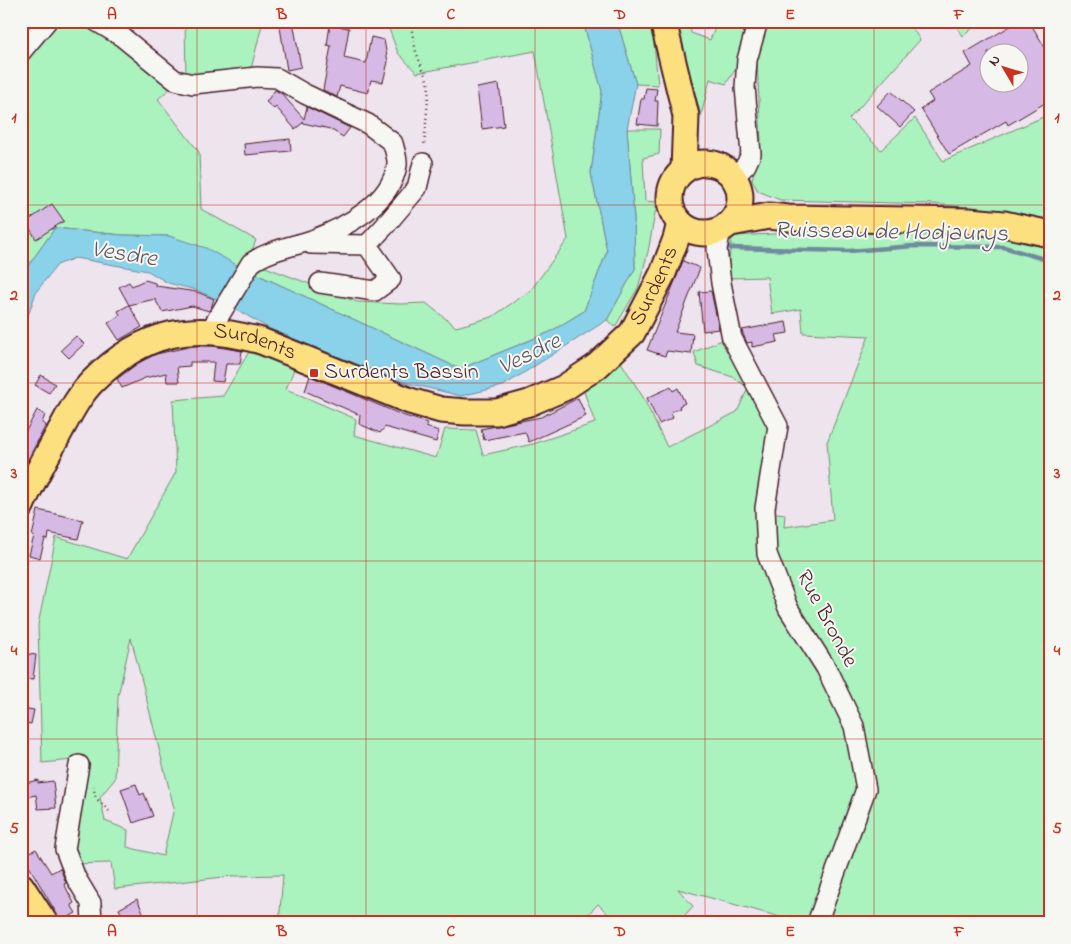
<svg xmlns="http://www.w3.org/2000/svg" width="1071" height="944" viewBox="0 0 1071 944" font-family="'Indie Flower',sans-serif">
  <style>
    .green { fill: #aaf2be; stroke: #7a8874; fill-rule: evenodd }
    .water { fill: #89d2ea; stroke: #708a9e }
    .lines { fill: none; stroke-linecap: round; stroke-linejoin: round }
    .stream { stroke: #708a9e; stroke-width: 4.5 }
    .building { fill: #d7b9e5; stroke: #4a1f2b; fill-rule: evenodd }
    .minor-casing { stroke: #4a1f2b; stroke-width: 22 }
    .major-casing { stroke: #4a1f2b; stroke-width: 29 }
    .path { stroke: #4a1f2b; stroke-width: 2.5; stroke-dasharray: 1 4; stroke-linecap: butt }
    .minor { stroke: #f6f6f2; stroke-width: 19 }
    .major { stroke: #fce080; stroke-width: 25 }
    .grid { fill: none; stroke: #c8321e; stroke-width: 1; stroke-opacity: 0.55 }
    .poi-dot { fill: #c8321e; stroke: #f6f6f2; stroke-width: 2 }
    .labels { text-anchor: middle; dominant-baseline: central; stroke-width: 4; stroke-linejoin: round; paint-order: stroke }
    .street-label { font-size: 22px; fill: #4a1f2b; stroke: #f6f6f2 }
    .poi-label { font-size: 22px; fill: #4a1f2b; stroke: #f6f6f2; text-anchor: start }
    .water-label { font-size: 24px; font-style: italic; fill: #5d5564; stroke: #f6f6f2 }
    .neatline { fill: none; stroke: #c8321e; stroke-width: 2 }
    .grid-label { font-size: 16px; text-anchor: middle; font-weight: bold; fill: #c8321e }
  </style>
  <rect width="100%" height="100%" fill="#ede4ee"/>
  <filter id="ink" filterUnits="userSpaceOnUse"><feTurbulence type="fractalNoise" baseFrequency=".02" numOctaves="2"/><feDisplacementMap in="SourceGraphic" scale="10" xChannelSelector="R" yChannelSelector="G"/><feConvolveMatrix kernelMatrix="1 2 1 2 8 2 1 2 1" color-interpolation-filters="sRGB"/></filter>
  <g filter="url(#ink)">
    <path class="green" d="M61 21H90L172 87 158 99 199 152 201 209 256 240 245 270 169 236 122 235 55 228 21 276V64L55 24Z
      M185 21H263L250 73 186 77Z
      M386 21H583L602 91 591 173 607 251 584 311 550 332 460 369 250 271 260 265 357 302 401 304 426 303 456 327 492 317 531 290 568 239 535 51 417 73 398 53Z
      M617 21H652L658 85 636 84Z
      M676 21H690L691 33 710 40 718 21 745 23 740 62 726 84 710 79 701 116Z
      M766 21H908L920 40 849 119 881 150 915 118 943 161 1050 114V221L993 210 934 204 780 200 758 191 752 180 761 142 757 60Z
      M953 21H982L963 36Z
      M627 129H660L659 154 643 158 645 201 657 202 648 252 638 288 615 327 607 320 635 269 634 218Z
      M836 231 998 235 1050 249V923H823L872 786 792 607 771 536 768 512 785 514 784 527 833 520 827 442 869 336 803 333 801 309 772 314 767 277 729 278V260L732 236Z
      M729 337 775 425 759 500 790 622 844 719 859 794 815 923H802L678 889 693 906 678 923H617L598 904 580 923H279L283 875 233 876 115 889 111 863 71 864 83 759 42 763 38 625 56 537 127 559 176 472 173 400 223 396 250 350 295 367 286 389 356 419 354 435 436 458 445 429 476 430 483 455 533 444 595 423 582 386 619 359 643 397 667 447 737 412 748 388 733 377 698 366 694 352ZM131 638 174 808 163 856 127 847 128 830 105 821 100 797 115 779 118 696Z"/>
    <path class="water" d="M583 21H617L636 84 627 129 634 218 635 269 607 320 503 386 461 396 395 380 268 328 226 303 196 290 168 283 148 271 75 258 57 265 36 292 21 337V276L55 228 122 235 169 236 206 248 242 268 289 289 460 369 550 332 584 311 607 251 591 173 602 91Z"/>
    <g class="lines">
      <path class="stream" d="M730 248 849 251 914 246 1004 247 1050 261"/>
    </g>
    <path class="building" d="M279 21H293L301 67 287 70Z
      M1019 21H1029L1050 56V100L1008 125 1006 121 949 154 921 109 933 101 928 93 972 66 965 53ZM988 52H1018V82H988Z
      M330 25 349 28 344 58 366 63 371 37 384 40 388 62 383 82 371 80 368 93 340 86 337 97 323 90 331 46 327 45Z
      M499 84 504 126 482 129 477 88Z
      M646 88 657 89 655 101H658L657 126 637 124 641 99H644Z
      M275 90 282 94 304 119 307 107 350 128 343 137 330 129 303 123 304 122 295 129 276 107 274 109 266 102Z
      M891 91 914 112 900 127 877 106Z
      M290 139 291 151 245 155 244 144Z
      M52 204 64 221 36 239 26 222Z
      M683 261 700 268 675 332 693 334 691 354 667 351 665 356 647 350Z
      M145 280 155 283 156 286 197 292 214 299 212 305 209 311 192 306 162 312 155 299 129 305 119 287 129 282 132 286Z
      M711 291 719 329 703 331 699 292Z
      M129 305 142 327 119 340 108 323 120 315 118 311Z
      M786 322 788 333 776 335 778 342 752 347V342L747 343 743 334 742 330Z
      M76 336 84 344 69 358 61 350Z
      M193 346H213L242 351 240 364H226L223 382 212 381 214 362H190V366L177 367 179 382H167L166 373 145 378 122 388 117 379 138 363 156 354Z
      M41 375 55 384 49 393 35 385Z
      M310 376 402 415 427 423 426 427 439 431 436 442 385 427 380 433 359 424 360 415 305 391Z
      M671 387 673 391 678 388 685 403 679 406 680 408 671 412 673 418 659 424 647 398Z
      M578 398 586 416 529 442 525 432 484 440 481 429 541 417Z
      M37 410 45 415 42 423 46 425 21 473V440Z
      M38 510 83 520 78 539 49 533 48 540 45 539 40 558 29 555 34 536H32Z
      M21 653 36 655 33 679 21 678Z
      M21 708 34 710 31 724 21 722Z
      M38 780V783L53 781 56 808 38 809 36 795 21 798V784Z
      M136 784 140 795 144 793 153 816 133 823 121 789Z
      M36 849 51 873 60 868 66 883 64 884 74 903 71 905 76 913 61 921 23 856Z
      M137 899 148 923H126L119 909Z"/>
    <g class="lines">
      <defs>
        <path id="minor" d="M96 21 121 36 175 80 193 84 257 77 277 78 305 94 368 124 393 143C394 149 398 159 397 165 391 204 344 228 312 240 291 247 269 250 251 263L210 331
          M21 52 47 21
          M734 177 746 165 751 154 745 87 747 60 758 21
          M721 230 717 249 721 283 732 338 778 426 765 508 767 554 788 608 826 668 854 726 866 789 817 923
          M311 244 367 245 391 279 375 291 320 283
          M367 245 384 227 417 188 423 163
          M79 765 65 849 76 878 91 903 92 923"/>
        <g id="major">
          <path d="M663 21 686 116 684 170"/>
          <circle cx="705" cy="198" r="35"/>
          <path d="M731 223 769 216 788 218 969 221 1004 224 1050 234"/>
          <path id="s1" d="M21 506C32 482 45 459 58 435 68 417 78 396 93 381 143 331 194 321 261 341L410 401 441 410 465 412H497L529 403 564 388 597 366 632 333 663 273 676 239 680 223"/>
          <path d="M21 886 45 923"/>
        </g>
      </defs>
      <use href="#minor" class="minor-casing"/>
      <use href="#major" class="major-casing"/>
      <path class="path" d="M410 21 416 52 429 85 424 147
        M93 786 96 798 109 811"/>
      <use href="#minor" class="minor"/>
      <use href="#major" class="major"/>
    </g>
  </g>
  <path class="grid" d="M197 21V923M366 21V923M535 21V923M705 21V923M874 21V923M21 205H1050M21 383H1050M21 561H1050M21 739H1050"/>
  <rect class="poi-dot" x="309" y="368" width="10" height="10" rx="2.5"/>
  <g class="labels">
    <g class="street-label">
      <text stroke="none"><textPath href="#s1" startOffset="788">Surdents</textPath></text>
      <text stroke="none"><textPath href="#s1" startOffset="322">Surdents</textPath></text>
      <text transform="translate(826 619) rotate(62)">Rue Bronde</text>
    </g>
    <g class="poi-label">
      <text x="324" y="373">Surdents Bassin</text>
    </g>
    <g class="water-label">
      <text transform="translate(891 233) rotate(1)">Ruisseau de Hodjaurys</text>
      <text transform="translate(124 255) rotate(9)">Vesdre</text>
      <text transform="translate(530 355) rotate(-26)">Vesdre</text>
    </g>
  </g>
  <rect width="1071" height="944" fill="none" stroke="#f6f6f2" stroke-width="55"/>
  <g transform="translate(1004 68) rotate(308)"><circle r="24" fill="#f6f6f2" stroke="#b1a0a2"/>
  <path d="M0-4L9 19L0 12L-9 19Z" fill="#c8321e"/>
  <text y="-8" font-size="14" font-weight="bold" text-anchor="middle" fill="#4a1f2b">N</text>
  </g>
  <rect x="28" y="28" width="1016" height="888" class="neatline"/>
  <g class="grid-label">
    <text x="112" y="19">A</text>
    <text x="282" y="19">B</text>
    <text x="451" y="19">C</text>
    <text x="620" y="19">D</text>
    <text x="790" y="19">E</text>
    <text x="959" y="19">F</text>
    <text x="14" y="122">1</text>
    <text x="1057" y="122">1</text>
    <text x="14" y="300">2</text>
    <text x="1057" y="300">2</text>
    <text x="14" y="478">3</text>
    <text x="1057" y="478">3</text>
    <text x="14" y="655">4</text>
    <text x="1057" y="655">4</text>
    <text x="14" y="833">5</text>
    <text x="1057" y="833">5</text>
    <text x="112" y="936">A</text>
    <text x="282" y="936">B</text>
    <text x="451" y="936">C</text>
    <text x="620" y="936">D</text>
    <text x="790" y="936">E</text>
    <text x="959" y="936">F</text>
  </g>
</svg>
